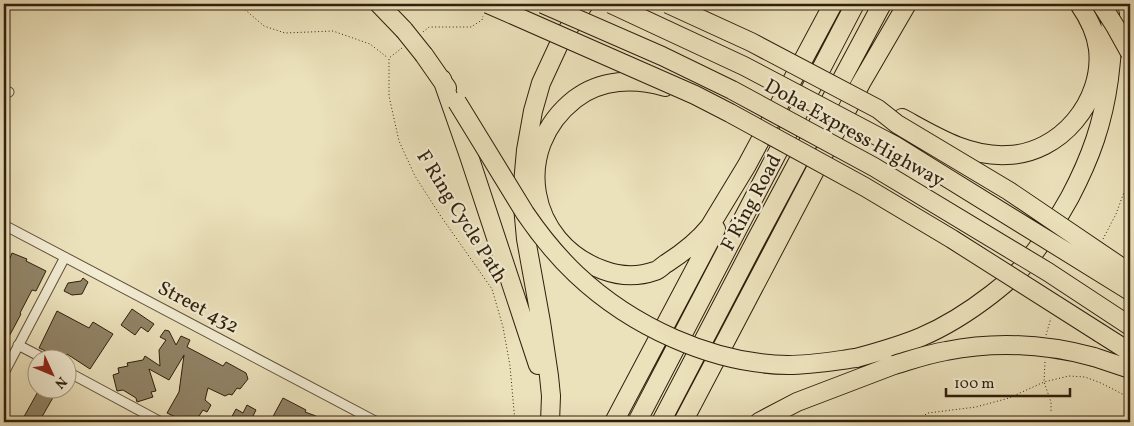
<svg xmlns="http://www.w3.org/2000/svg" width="1134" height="426" viewBox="0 0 1134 426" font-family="Vollkorn,serif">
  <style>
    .building { fill: #918467; stroke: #301f0c }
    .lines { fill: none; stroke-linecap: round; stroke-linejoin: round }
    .street-casing { stroke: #5f5038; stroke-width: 11 }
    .highway-casing { stroke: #301f0c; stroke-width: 20 }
    .path { stroke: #301f0c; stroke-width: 1; stroke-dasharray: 1 2.5; stroke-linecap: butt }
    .street { stroke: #f2ecd3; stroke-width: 9 }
    .highway { stroke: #ebe1bb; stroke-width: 18 }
    .highway-bridge-casing { stroke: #301f0c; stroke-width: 20; stroke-linecap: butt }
    .highway-bridge { stroke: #ebe1bb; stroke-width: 18 }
    .labels { text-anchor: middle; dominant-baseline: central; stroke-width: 4.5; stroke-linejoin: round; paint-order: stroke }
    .street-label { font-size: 20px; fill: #301f0c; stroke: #f2ecd3 }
  </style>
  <rect width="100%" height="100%" fill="#ebe1bb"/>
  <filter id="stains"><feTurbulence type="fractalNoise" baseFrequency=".004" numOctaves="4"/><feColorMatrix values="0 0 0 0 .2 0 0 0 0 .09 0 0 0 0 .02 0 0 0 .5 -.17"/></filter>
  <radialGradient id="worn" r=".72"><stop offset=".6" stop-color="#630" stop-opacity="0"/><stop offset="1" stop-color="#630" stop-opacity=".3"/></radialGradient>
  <path class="building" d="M12 253 27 259 26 261 46 271 36 291 32 290 20 313 21 314 4 346V272Z
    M83 278 88 282 82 294 72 295 64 291 68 283 81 281Z
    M132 309 154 324 148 332 141 327 135 335 121 325Z
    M57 311 89 328 93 322 113 334 90 369 67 354 64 358H61L39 348Z
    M165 330 169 331 176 345 181 336 190 340 187 347 223 366 226 362 246 373 248 379 240 389 237 388 232 395 229 394 225 396 208 388 205 400 211 405 207 412 203 410 195 422H186L167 413 179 392 184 355 169 380 149 369 156 391 151 392 153 397 137 402 136 398 123 390 117 391 113 375 119 373 118 368 128 366 127 363 143 360 145 356 160 366 159 350 166 340 160 337Z
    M40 388H45L55 394 39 422H21Z
    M283 398 306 410 305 412 316 416 318 422H270Z
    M247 405 256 410 250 422H229L236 409 243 413Z"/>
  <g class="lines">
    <defs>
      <path id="street" d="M4 93 9 92
        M4 225 377 422
        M18 345 43 358
        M68 372 161 422
        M4 373 65 257"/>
      <path id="highway" d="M379 4 404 30
        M424 55 447 88
        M442 79 469 156 538 365
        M665 87C635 78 601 79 575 99 511 149 528 243 603 270 619 276 638 277 655 271 659 270 663 265 667 263 684 252 698 241 710 226L747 165 833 4
        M902 118C935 136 968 157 1007 155 1060 154 1104 101 1098 49 1096 33 1088 17 1079 4
        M1100 333 1130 352
        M1094 357 1130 369
        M856 358C878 352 900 346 921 337 947 326 970 311 992 294 1002 286 1012 278 1021 269 1040 247 1056 222 1070 197 1091 157 1103 123 1109 79 1110 68 1112 56 1112 45 1111 35 1110 24 1110 14
        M550 422 551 396 549 376 541 322 526 239 522 195 526 150 533 111 541 83 560 42 584 4
        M614 422 716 229
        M637 422 855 4
        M661 422 756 240 882 4
        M683 422 861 83 907 4
        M759 422 797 402 894 365"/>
    </defs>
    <use href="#street" class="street-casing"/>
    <use href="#highway" class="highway-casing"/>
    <path class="path" d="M241 4 242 7 264 26 285 33 333 31 370 44 388 58
      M423 32 429 27H471L482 20 483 16
      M402 48 389 58V96L399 141 415 176 440 215 492 289 503 327 510 366 515 422
      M1103 239 1116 214 1130 176
      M1046 335 1051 318
      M1045 362 1044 382 1051 402V412
      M790 422 801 420 823 422
      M913 422 928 413 976 407 1009 398 1044 382 1069 376 1085 377 1101 383 1130 398"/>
    <use href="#street" class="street"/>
    <use href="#highway" class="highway"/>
    <defs>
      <path id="highway-bridge" d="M488 4 695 95 730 113 865 187 952 239 1100 333
        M543 4 662 56 732 90 874 167 1048 272 1130 326
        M611 4 744 66 894 145 1130 291
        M668 4 751 42 878 109 897 124 1009 191 1130 273
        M1101 4 1115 26 1130 53
        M404 30 424 55
        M457 102 525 213C540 235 557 256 576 274 631 326 712 364 788 365 811 365 833 361 856 358
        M894 365C911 360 928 354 946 351 995 341 1046 344 1094 357"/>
    </defs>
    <use href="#highway-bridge" class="highway-bridge-casing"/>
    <use href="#highway-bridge" class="highway-bridge"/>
  </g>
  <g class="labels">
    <g class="street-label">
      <text transform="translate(854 134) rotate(29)">Doha Express Highway</text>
      <text transform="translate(752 203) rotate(-62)">F Ring Road</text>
      <text transform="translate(461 217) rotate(58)">F Ring Cycle Path</text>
      <text transform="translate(198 308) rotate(28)">Street 432</text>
    </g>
  </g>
  <rect width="1134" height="426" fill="none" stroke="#ebe1bb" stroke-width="20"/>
  <rect x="5" y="5" width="1124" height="416" fill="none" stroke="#301f0c" stroke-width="2.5"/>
  <rect x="10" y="10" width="1114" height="406" fill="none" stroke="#301f0c"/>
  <g transform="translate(52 374) rotate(134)"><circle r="24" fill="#f2ecd3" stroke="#a49a83"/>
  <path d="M0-4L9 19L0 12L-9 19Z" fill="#8f2418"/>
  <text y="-8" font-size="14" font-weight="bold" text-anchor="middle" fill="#301f0c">N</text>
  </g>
  <path d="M946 388v8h124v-8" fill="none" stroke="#301f0c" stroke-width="2.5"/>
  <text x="954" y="388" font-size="15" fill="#301f0c" stroke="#f2ecd3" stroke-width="4" paint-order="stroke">100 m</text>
  <rect width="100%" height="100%" filter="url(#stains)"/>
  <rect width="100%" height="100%" fill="url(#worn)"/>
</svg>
